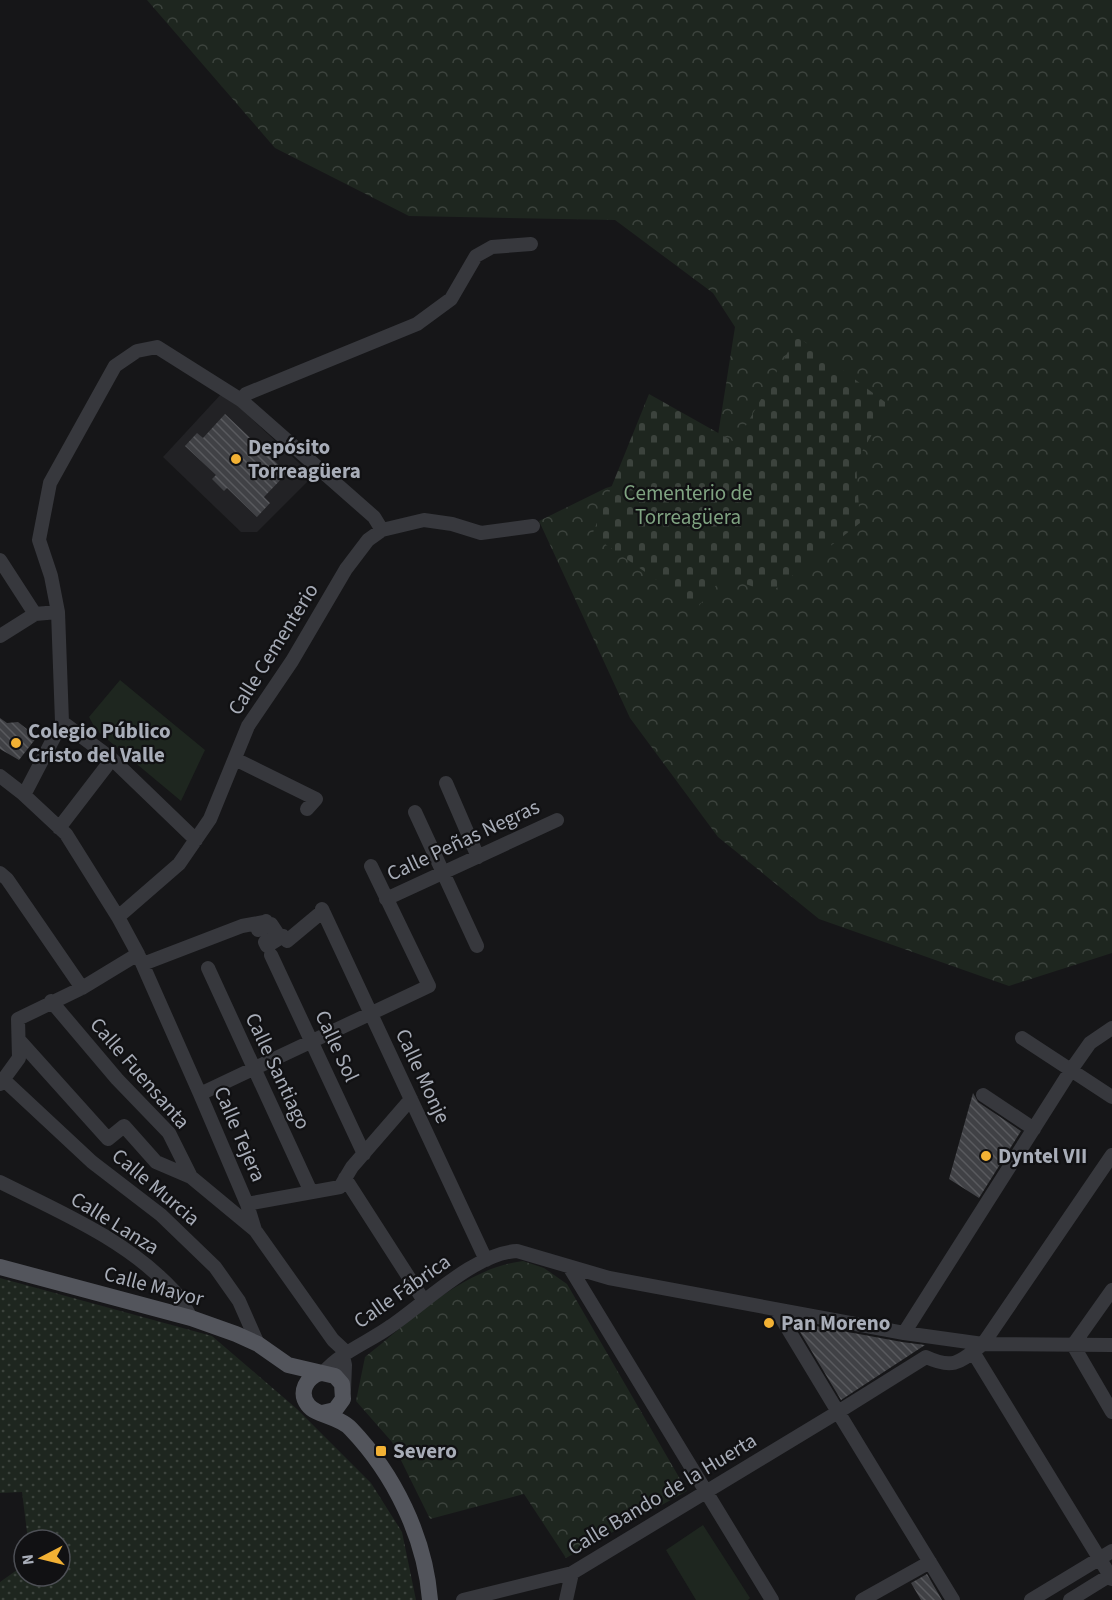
<svg xmlns="http://www.w3.org/2000/svg" width="1112" height="1600" viewBox="0 0 1112 1600" font-family="'Source Sans 3',sans-serif">
  <style>
    .built { fill: #222225 }
    .grass { fill: url(#grass-dots) }
    .forest { fill: url(#forest-crowns) }
    .cemetery { fill: url(#cemetery-stones) }
    .pitch { fill: #1e261f }
    .building { fill: url(#building-back-hatch) }
    .lines { fill: none; stroke-linecap: round; stroke-linejoin: round }
    .minor { stroke: #37383d; stroke-width: 14 }
    .major { stroke: #53555c; stroke-width: 16 }
    .poi-dot { fill: #f2b134; stroke: #111113; stroke-width: 2 }
    .labels { text-anchor: middle; dominant-baseline: central; stroke-width: 4.5; stroke-linejoin: round; paint-order: stroke }
    .poi-label { font-size: 21px; font-weight: bold; fill: #a8adb8; stroke: #111113; text-anchor: start }
    .park-label { font-size: 21px; fill: #7fa381; stroke: #111113 }
    .street-label { font-size: 21px; fill: #a8adb8; stroke: #111113 }
  </style>
  <defs>
    <pattern id="grass-dots" width="8" height="8" patternUnits="userSpaceOnUse" patternTransform="scale(1.5)"><rect width="8" height="8" fill="#1e261f"/><path d="M2 2h.1M6 6h.1" fill="none" stroke="#3c433d" stroke-width="1.8" stroke-linecap="round"/></pattern>
    <pattern id="forest-crowns" width="20" height="18" patternUnits="userSpaceOnUse" patternTransform="scale(1.5)"><rect width="20" height="18" fill="#1e261f"/><path d="M2 6a3 3 0 1 1 6 0M12 15a3 3 0 1 1 6 0" fill="none" stroke="#3c433d"/></pattern>
    <pattern id="cemetery-stones" width="16" height="16" patternUnits="userSpaceOnUse" patternTransform="scale(1.5)"><rect width="16" height="16" fill="#1e261f"/><path d="M2 7V4a2 2 0 0 1 4 0v3zM10 15v-3a2 2 0 0 1 4 0v3z" fill="#3c433d"/></pattern>
    <pattern id="building-back-hatch" width="6" height="6" patternUnits="userSpaceOnUse" patternTransform="scale(1.5)"><rect width="6" height="6" fill="#404145"/><path d="M-1 5l2 2M0 0l6 6M5-1l2 2" fill="none" stroke="#595a5e"/></pattern>
  </defs>
  <rect width="100%" height="100%" fill="#161618"/>
  <path class="built" d="M223 392 313 476 257 532H241L163 457Z"/>
  <path class="grass" d="M0 1278 212 1336 297 1409 371 1483 402 1532 416 1600H0V1582L24 1565V1576H60V1540H28L22 1492 0 1493Z"/>
  <path class="forest" d="M147 0H1112V953L1009 986 819 919 718 837 630 718 539 521 606 488 715 454 735 327 713 293 615 220 409 216 275 148Z
    M523 1261 544 1268 567 1284 687 1491 566 1558 524 1494 430 1519 392 1442 356 1401 365 1357C412 1320 462 1269 523 1261Z"/>
  <path class="cemetery" d="M797 336 889 405 856 462 860 523 770 593 724 576 697 608 592 535 649 394 736 443Z"/>
  <path class="pitch" d="M120 680 205 750 181 801 96 730 89 717Z
    M703 1525 750 1598 748 1600H696L666 1550Z"/>
  <path class="building" d="M225 414 287 473 264 497 270 503 257 517 227 488 224 491 212 479 216 475 185 446 197 433 203 438Z
    M0 718 7 723 18 722 37 737 19 760 0 749Z
    M973 1093 978 1102 1021 1131 979 1198 949 1179Z
    M794 1322 902 1342 925 1345 841 1400Z
    M927 1574 942 1600H921L911 1583Z"/>
  <g class="lines">
    <path class="minor" d="M382 530 374 517 241 400 246 394 417 324 451 299 476 256 492 247 531 244
      M0 560 35 614
      M0 636 35 614 58 612
      M237 760 316 799 307 809
      M0 776 22 793 66 834 118 917 138 954 200 1094 247 1204 255 1230 333 1340 347 1353
      M446 783 478 857
      M24 795 62 722
      M415 812 477 946
      M59 828 112 759
      M196 840 112 759 62 722 58 612 51 576 39 540 50 483 115 366 137 351 157 347 241 400
      M0 873 7 879 82 988
      M386 899 557 820
      M322 909 486 1260
      M118 917 179 864 210 819 248 726 292 661 346 569 368 540 382 530 424 520 452 524 481 533 533 526
      M266 921 257 926 258 930 271 924 279 936 265 942 267 946 283 936 287 941 323 911
      M271 955 364 1154
      M143 964 242 926 264 922
      M208 968 311 1192
      M51 1001 117 1079 169 1133 191 1177
      M1022 1038 1112 1097
      M19 1040 108 1139 124 1126 156 1162 191 1177 255 1230
      M4 1080 92 1162 161 1215 215 1267 239 1301 258 1344
      M0 1084 19 1058 18 1019 82 988 138 954
      M200 1094 429 986 371 866
      M983 1095 1034 1129
      M345 1178 424 1301
      M0 1182C60 1212 127 1240 174 1291 181 1298 186 1309 191 1318
      M247 1204 340 1187 352 1167 411 1099
      M570 1268 772 1600
      M1112 1290 1073 1345 1112 1412
      M777 1311 838 1412 926 1357C954 1370 960 1362 983 1344L1112 1155
      M904 1333 1071 1070 1090 1043 1112 1028
      M973 1352 1112 1579
      M343 1356 345 1365 344 1390
      M324 1372C341 1352 369 1342 391 1326 425 1303 475 1253 517 1251L609 1278 904 1333 983 1344 1112 1345
      M463 1600 572 1573 838 1412 953 1600
      M566 1600 572 1573
      M862 1600 930 1562
      M1031 1600 1112 1551
      M1070 1600 1112 1574"/>
    <path class="major" d="M0 1267 191 1318 236 1334 258 1344 288 1365 335 1376 342 1384 343 1399 335 1410 322 1413
      M320 1373C307 1377 298 1392 308 1405 316 1416 339 1416 351 1429 394 1474 425 1537 430 1600"/>
  </g>
  <g class="poi-dot">
    <circle cx="236" cy="459" r="6"/>
    <circle cx="16" cy="743" r="6"/>
    <circle cx="986" cy="1156" r="6"/>
    <circle cx="769" cy="1323" r="6"/>
    <rect x="375" y="1445" width="12" height="12" rx="3"/>
  </g>
  <g class="labels">
    <g class="poi-label">
      <text x="248" y="447">Depósito<tspan x="248" dy="24">Torreagüera</tspan></text>
      <text x="28" y="731">Colegio Público<tspan x="28" dy="24">Cristo del Valle</tspan></text>
      <text x="998" y="1156">Dyntel VII</text>
      <text x="781" y="1323">Pan Moreno</text>
      <text x="393" y="1451">Severo</text>
    </g>
    <g class="park-label">
      <text x="688" y="493">Cementerio de<tspan x="688" dy="24">Torreagüera</tspan></text>
    </g>
    <g class="street-label">
      <text transform="translate(273 649) rotate(-58)">Calle Cementerio</text>
      <text transform="translate(463 840) rotate(-25)">Calle Peñas Negras</text>
      <text transform="translate(337 1046) rotate(65)">Calle Sol</text>
      <text transform="translate(278 1071) rotate(65)">Calle Santiago</text>
      <text transform="translate(140 1073) rotate(49)">Calle Fuensanta</text>
      <text transform="translate(423 1076) rotate(65)">Calle Monje</text>
      <text transform="translate(240 1134) rotate(67)">Calle Tejera</text>
      <text transform="translate(156 1187) rotate(40)">Calle Murcia</text>
      <text transform="translate(115 1223) rotate(32)">Calle Lanza</text>
      <text transform="translate(154 1286) rotate(15)">Calle Mayor</text>
      <text transform="translate(402 1291) rotate(-35)">Calle Fábrica</text>
      <text transform="translate(662 1494) rotate(-31)">Calle Bando de la Huerta</text>
    </g>
  </g>
  <g transform="translate(42 1558) rotate(263)"><circle r="28" fill="#111113" stroke="#4d4f55" stroke-width="1.5"/>
  <path d="M0-4.5L10 22L0 15L-10 22Z" fill="#f2b134"/>
  <text y="-9" font-size="16" font-weight="bold" text-anchor="middle" fill="#a8adb8">N</text>
  </g>
</svg>
